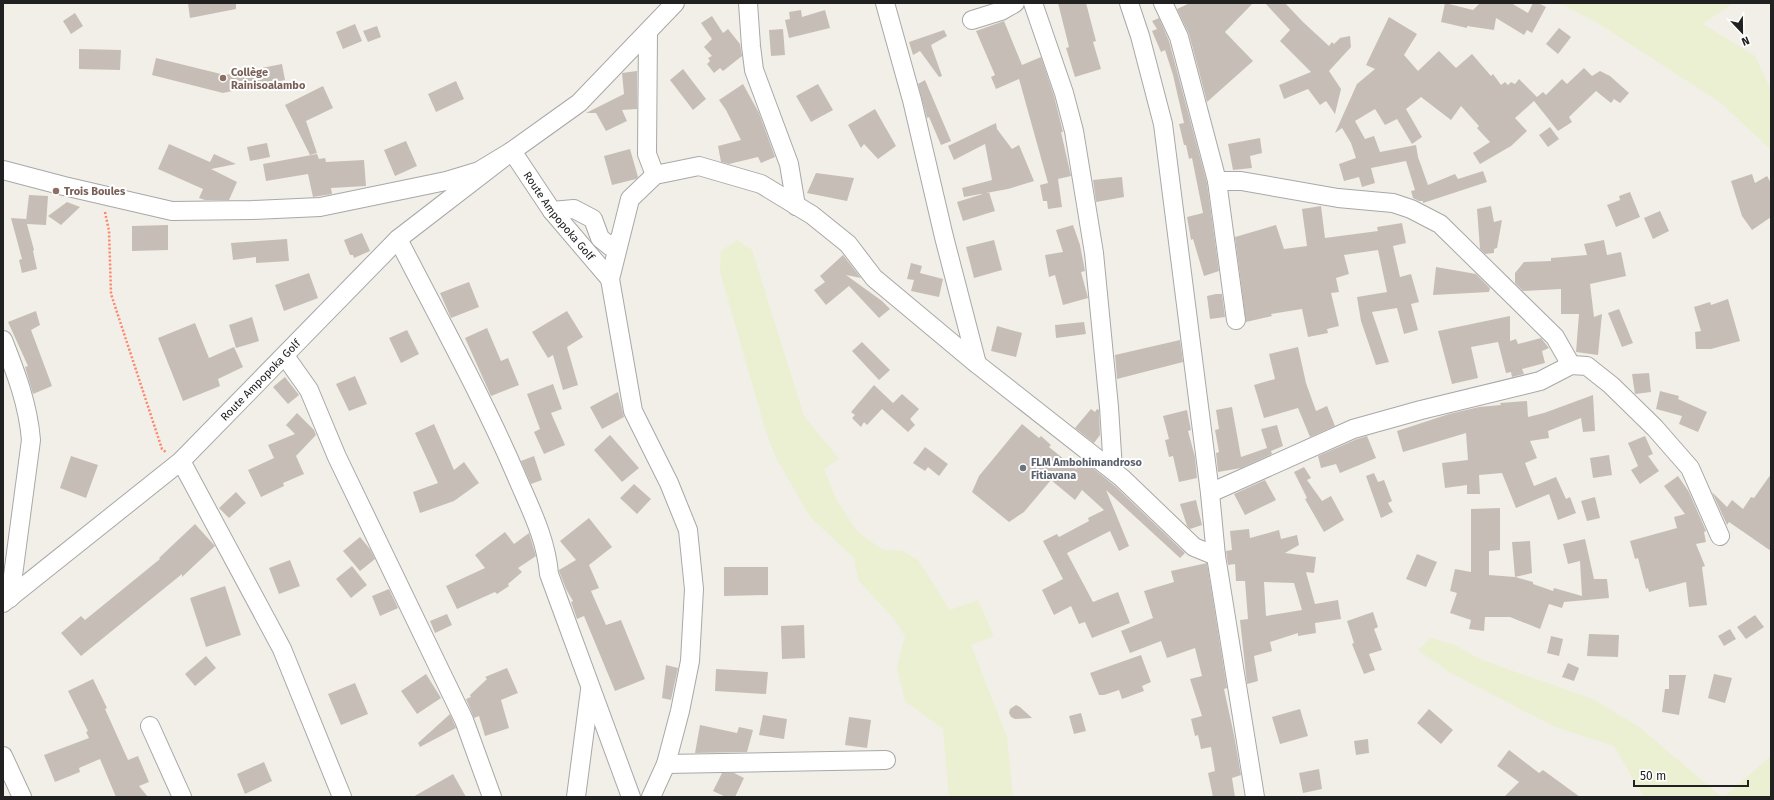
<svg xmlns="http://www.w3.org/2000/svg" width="1774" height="800" viewBox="0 0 1774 800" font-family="'Fira Sans',sans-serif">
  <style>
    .farmland { fill: #ecf0d2 }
    .building { fill: #c6beb6; fill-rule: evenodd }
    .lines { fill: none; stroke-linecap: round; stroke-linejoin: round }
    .minor-casing { stroke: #a8a8a8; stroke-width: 20 }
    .path { stroke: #fe866c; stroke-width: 2.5; stroke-dasharray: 2 2; stroke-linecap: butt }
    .minor { stroke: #fff; stroke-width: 18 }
    .education-dot { fill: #8d6e63; stroke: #fff; stroke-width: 1.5 }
    .worship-dot { fill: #6b7280; stroke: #fff; stroke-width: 1.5 }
    .labels { text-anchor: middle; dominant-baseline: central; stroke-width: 4; stroke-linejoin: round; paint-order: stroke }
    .education-label { font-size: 11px; font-weight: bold; fill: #785e54; stroke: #fff; text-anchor: start }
    .street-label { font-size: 11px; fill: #212121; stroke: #fff }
    .worship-label { font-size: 11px; font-weight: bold; fill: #5b616d; stroke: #fff; text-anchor: start }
  </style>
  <rect width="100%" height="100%" fill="#f1efe7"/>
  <path class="farmland" d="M1559 3H1733L1703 24 1755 56 1771 90V150L1721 103 1596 22Z
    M737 240 752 250 804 416 839 459 824 469 837 501 857 531 883 550 903 551 918 560 950 610 978 600 994 636 971 645 1007 737 1013 797H949L943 729 905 701 897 668 905 636 895 620 858 580 854 558 810 517 775 456 765 429 720 272 721 251Z
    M1431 638 1455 645 1482 660 1593 699 1639 727 1722 797H1644L1614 746 1555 727 1449 672 1418 650Z
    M1771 756V797H1724Z"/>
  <path class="building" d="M188 3H236V9L190 18Z
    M1058 3H1086L1096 41 1093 42 1101 69 1075 77 1066 48 1069 47Z
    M1190 3H1253L1225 32 1253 61 1207 102 1189 34 1177 9Z
    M1265 3H1285L1303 22 1329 46 1332 42 1334 44 1340 38 1350 36 1351 47 1329 71 1341 89 1335 114 1326 101 1320 105 1308 89 1284 99 1279 85 1311 72 1280 41 1290 30Z
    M1445 3 1473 10 1480 3H1511L1528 13 1533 3H1538L1546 7 1532 33 1527 30 1524 35 1496 18 1494 30 1467 26V28L1441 22Z
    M801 10 802 17 825 10 830 28 789 38 785 20 790 19 789 12Z
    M75 13 83 26 71 34 63 21Z
    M712 16 723 33 728 29 740 44 742 56 723 71 720 68 714 73 707 64 710 61 708 58 712 56 704 47 712 39 701 23Z
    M1389 17 1417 34 1404 55 1418 71 1439 51 1456 68 1472 54 1491 76 1493 74 1501 85 1505 82 1508 85 1511 82 1515 84 1519 79 1537 97 1543 92 1546 95 1562 79 1567 84 1584 68 1592 76 1600 71 1610 76 1629 93 1620 103 1614 99 1611 103 1596 91 1569 117 1572 122 1558 131 1534 101 1515 118 1527 131 1511 146 1480 164 1473 153 1490 142 1477 128 1479 126 1461 106 1451 120 1421 97 1406 109 1422 137 1412 144 1397 119 1385 125 1375 109 1355 121 1365 139 1374 136 1380 152 1416 145 1418 157 1428 185 1455 174 1458 179 1483 171 1487 182 1423 203V201H1419L1413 198 1411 191 1415 190 1406 161 1371 168 1375 183 1362 187 1359 177 1344 181 1339 164 1356 158 1351 143 1342 128 1335 133 1357 84 1375 69 1366 65Z
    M1159 18 1169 41 1207 183 1219 271 1204 276 1193 239 1191 240 1187 217 1203 213 1192 158 1189 159 1186 145H1184L1179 124 1184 123 1173 75 1165 50 1161 52 1152 31 1157 29 1152 21Z
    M1004 21 1022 65 1041 57 1054 96 1063 132H1061L1071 176 1058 179 1062 207 1048 209 1047 201H1043L1040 185 1048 183 1019 79 996 89 991 77 995 75 976 31Z
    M355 24 362 41 343 49 336 32Z
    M377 26 381 37 368 42 363 31Z
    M1559 28 1571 37 1558 54 1546 44Z
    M783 29 785 55 771 56 769 30Z
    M944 30 947 36 931 45 942 76 939 77 920 51 913 55 909 42Z
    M79 49 121 50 120 70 79 69Z
    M156 58 225 75 282 64 285 80 223 93 152 75Z
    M683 69 706 99 693 110 670 80Z
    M637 71V109L622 110 627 121 606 131 596 113H586L624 94 622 73Z
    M925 80 951 141 941 145 929 117 927 118 918 84Z
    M456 81 464 99 436 112 428 94Z
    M743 84 759 113 775 157 761 163 758 157 729 164 721 162 718 146 741 140 726 110 719 100Z
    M818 84 833 110 811 122 796 96Z
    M323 86 333 108 306 121 317 153 310 155 285 105Z
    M875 109 896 146 878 159 864 144 861 148 848 125Z
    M996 123 997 129 1012 149 1019 145 1034 181 1008 189 964 197 962 188 992 180 985 144 954 160 948 146Z
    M1550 127 1559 139 1548 147 1539 135Z
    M1260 138 1262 153 1250 156 1252 168 1233 170 1228 144Z
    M406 141 417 166 395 176 384 150Z
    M267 143 270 157 250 161 247 147Z
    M169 144 210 162 214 154 236 164 211 169 237 182 229 200H205L199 198 203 189 158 169Z
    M630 149 638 177 636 179 612 185 604 156Z
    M317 154 319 159 325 158 326 162 364 160 366 186 331 188 332 194 313 197 308 174 266 181 263 164Z
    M816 173 854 178 847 201 807 193Z
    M1752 174 1755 183 1767 176 1771 183V217L1752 230 1742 216 1731 181Z
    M1122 177 1124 197 1096 202 1093 180Z
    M989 192 995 211 963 221 957 202Z
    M1630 192 1640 217 1616 227 1607 205 1620 200 1619 196Z
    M29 195 48 196 46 225 27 224 34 250 33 251 37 269 22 273 19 260 22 259 11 218 26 219V221Z
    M67 202 80 207 61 225 48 216Z
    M1321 206 1325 238 1378 231 1377 227 1402 223 1406 243 1393 246 1400 277 1411 274 1419 302 1411 304 1418 330 1404 334 1397 308 1372 312 1389 362 1376 365 1361 321 1357 297 1387 292 1378 250 1344 255 1349 274 1336 278 1339 292 1331 293 1339 326 1327 329 1328 333 1308 337 1302 309 1271 314 1272 316 1246 322 1235 237 1276 225 1284 249 1307 246 1302 209Z
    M1491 206 1494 222 1502 220 1497 248 1494 249V253L1485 254 1480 249 1477 209Z
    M1660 211 1669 231 1653 239 1644 218Z
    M168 225V250L132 251V226Z
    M1073 225 1080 245 1085 271 1081 272 1088 298 1063 305 1055 275 1049 277 1045 255 1063 252 1056 230Z
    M362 233 370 251 354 258 353 255H350L344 240Z
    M287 239 289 261 256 263V257L233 260 231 243Z
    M994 240 1002 270 974 278 966 247Z
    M1604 240 1607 255 1621 252 1626 276 1590 284 1594 317 1602 314 1598 355 1576 352 1579 314H1561V289L1523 291 1515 283V273L1524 262 1551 261V258L1587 255 1584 244Z
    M843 255 861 278 846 275 882 301 890 309 879 318 849 286 826 305 814 290 825 282 820 276Z
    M911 263 922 266 920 273 943 279 939 297 911 291 914 280 907 279Z
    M1436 267 1476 274 1490 288 1489 292 1433 295Z
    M309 273 318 298 284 311 275 285Z
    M469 282 479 307 451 318 440 293Z
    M1216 294H1222L1225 317 1210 319 1207 296Z
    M1728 299 1740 341 1711 349H1696L1695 332 1701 331 1694 307 1710 302 1711 305Z
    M1619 309 1633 343 1622 347 1608 313Z
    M36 311 40 325 31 330 52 386 33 394 25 367 28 366 8 322Z
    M567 311 583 337 567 347 578 385 563 390 553 355 548 358 532 332Z
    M1510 316V341L1516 339 1518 344 1541 338 1549 348 1542 351 1545 363 1522 369 1524 374 1512 377 1511 372 1506 373 1498 342 1471 347 1478 378 1452 384 1438 331Z
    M252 317 259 341 236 348 229 325Z
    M1084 322 1086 334 1056 338 1055 325Z
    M195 323 209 358 234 347 243 367 218 379 220 386 183 401 158 338Z
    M997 326 1022 333 1016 357 991 351Z
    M487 328 501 361 508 358 519 385 491 396 465 338Z
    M407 330 419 354 401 363 389 338Z
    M1180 340 1183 362 1117 379 1115 355Z
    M862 342 890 370 879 380 852 351Z
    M1298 347 1306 383 1316 411 1327 406 1335 426 1310 437 1298 408 1264 418 1254 385 1275 379 1269 354Z
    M1649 373 1651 392 1635 394 1632 374Z
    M355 376 367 404 349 411 336 384Z
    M285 377 299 395 288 404 273 387Z
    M553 384 562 409 551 413 565 445 544 454 534 432 540 429 527 394Z
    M874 385 893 403 902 394 919 409 910 419 915 425 908 432 882 409 867 425 864 422 861 427 852 418 855 415 851 412Z
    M1660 391 1679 396 1678 399 1707 412 1698 432 1679 424 1682 416 1656 409Z
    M618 392 624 417 602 429 590 407Z
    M1593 395 1595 431 1583 432 1581 418 1548 431 1549 438 1530 441 1537 458 1525 463 1534 486 1556 477 1566 499 1570 497 1576 513 1558 520 1549 494 1516 508 1502 473 1479 475 1480 494H1467V485L1445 488 1442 463 1468 460 1466 433 1403 452 1397 431 1449 414 1479 407 1501 405 1500 403 1527 401 1528 417 1544 413Z
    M1232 407 1241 457 1267 448 1261 429 1277 425 1283 446 1271 451 1272 454 1241 468 1218 472 1216 453 1219 452 1215 430 1219 429 1216 410Z
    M1091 409 1095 412 1097 409 1099 410 1100 435 1094 443 1075 428Z
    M1187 410 1191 430 1188 431 1195 457 1197 478 1179 482 1173 456 1169 457 1165 440 1169 439 1163 416Z
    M297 413 314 430 316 435 296 456 304 474 283 483 284 486 261 497 248 470 274 458 268 445 295 434 286 425Z
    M434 424 454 470 464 462 479 483 454 501 420 513 413 492 438 483 415 433Z
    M1022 424 1039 438 1041 436 1051 445 1049 447 1076 469 1084 461 1115 486 1185 553 1180 558 1106 490 1129 546 1119 551 1110 531 1067 553 1093 602 1118 592 1130 623 1092 638 1085 622 1079 624 1071 606 1054 615 1042 590 1063 579 1043 541 1057 534 1059 537 1089 521 1088 518 1104 510 1082 490 1075 500 1051 480 1024 512 1009 522 972 492 979 476Z
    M610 435 639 468 622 482 594 450Z
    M1367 436 1376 458 1340 473 1336 464 1321 468 1318 456 1357 439Z
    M1645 436 1653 454 1648 456 1659 471 1640 484 1631 470 1638 466 1628 443Z
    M925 447 948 464 939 476 928 467 925 471 913 463Z
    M1609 455 1612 475 1593 478 1590 458Z
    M71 456 98 465 86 498 60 488Z
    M534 456 542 480 531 484 521 461Z
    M1304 467 1311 478 1307 480 1322 501 1331 496 1344 520 1324 532 1305 499 1307 498 1294 472Z
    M1374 473 1378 482 1384 480 1392 501 1388 503 1393 512 1381 518 1366 476Z
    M1771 474V551L1729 522 1727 525 1712 492 1727 507 1732 500 1743 509 1751 497 1754 498Z
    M1678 476 1689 492 1706 531 1704 532 1706 542 1696 544 1705 566 1702 567 1707 605 1689 607 1686 582 1649 592 1648 588 1646 589 1638 558 1635 559 1630 541 1677 528 1674 517 1685 514 1664 486Z
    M1265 480 1276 500 1245 515 1234 494Z
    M634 484 651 499 637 514 620 498Z
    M236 492 246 503 229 518 219 508Z
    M1595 497 1600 518 1587 521 1581 501Z
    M1196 500 1202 525 1190 529 1187 526 1180 504Z
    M1500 508V550L1489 551V575L1515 577 1512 542 1530 541 1532 573 1515 577 1533 582V584L1553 591 1554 588 1582 596 1580 561 1568 564 1563 544 1585 539 1594 579H1607L1609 598 1564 602 1562 608 1549 604 1540 629 1510 617H1485L1484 631 1469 629 1471 620 1450 613 1457 593 1450 591 1455 569 1471 572V509Z
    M589 518 612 547 589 565 599 588 591 591 606 625 621 620 645 679 615 691 584 616 577 619 571 602 573 601 566 589 559 571V570L576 560 560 541Z
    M195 524 215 546 182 577V574L81 656 61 633 81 616 85 620 160 559 159 558Z
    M1249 529 1250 538 1279 530 1281 539 1297 535 1299 545 1285 553 1316 557 1314 573 1306 572 1315 604 1338 600 1341 619 1315 623 1316 633 1298 636V633L1270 642 1272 651 1254 656 1258 681 1247 684 1240 620 1248 619 1245 581H1236L1235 564 1228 565 1226 551 1232 550 1230 531ZM1264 582 1294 583 1302 610 1266 616Z
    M505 532 514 544 529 533 536 556 518 568 522 572 508 584 509 586 497 594 495 592 457 609 446 586 485 568 475 555Z
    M360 537 370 549 375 559 360 571 343 551Z
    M1417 554 1437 562 1426 587 1406 579Z
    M290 560 300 586 279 594 269 568Z
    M1207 563 1227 688 1224 689 1234 735 1241 775 1232 778 1235 797H1213L1208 773 1215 771 1211 747 1201 749 1198 735 1195 736 1191 719 1202 716 1190 679 1202 676 1195 648 1167 658 1161 641 1130 653 1121 631 1153 618 1144 591 1174 582 1171 571Z
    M352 566 367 585 351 598 336 579Z
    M724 567H768V595L724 596Z
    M225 586 241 635 206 647 190 598Z
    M389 589 398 608 380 616 372 596Z
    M1373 612 1378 627 1374 629 1382 650 1369 654 1375 670 1364 674 1352 644 1354 643 1347 621Z
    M447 614 452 625 435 633 430 621Z
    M1755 615 1764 627 1746 639 1737 627Z
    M804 625 805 658 782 659 781 626Z
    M1730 629 1736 639 1724 646 1718 636Z
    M1589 634 1619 635 1618 657 1587 656Z
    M1551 636 1563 639 1559 656 1547 653Z
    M1141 655 1151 682 1142 686 1144 691 1122 699 1119 690 1104 695H1099L1090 673Z
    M206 656 216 668 195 686 185 674Z
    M1568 663 1579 668 1574 681 1562 677Z
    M666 665 678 668 671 700 662 698Z
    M507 668 518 693 501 700 509 728 485 736 479 716 474 718 466 699 471 697 470 695 487 679 485 677Z
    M716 669 768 672 766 694 715 691Z
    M426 674 441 698 417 714 401 691Z
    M1714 674 1732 678 1725 703 1708 698Z
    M1669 675H1686L1679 715 1662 712 1665 689H1669Z
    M93 679 107 708 105 709 128 760 138 756 149 782 139 786 148 797H116L100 759 79 768 80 772 55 782 44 755 89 738 86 732 88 731 68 691Z
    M355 683 368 714 341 725 328 694Z
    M1016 705 1020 707 1032 718 1015 719 1011 717 1009 713 1010 709Z
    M1300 709 1308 736 1280 744 1272 717Z
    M1429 709 1453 730 1441 744 1417 723Z
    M1081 713 1086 731 1074 734 1069 716Z
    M450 714 456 728 420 747 418 743Z
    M763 715 787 719 784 739 759 735Z
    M849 717 871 720 867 748 845 745Z
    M700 725 737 733 739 727 753 730 747 752 695 753Z
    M1368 739 1369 753 1356 755 1354 741Z
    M1509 750 1539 773 1543 770 1580 797H1504L1519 782 1497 766Z
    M264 762 272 781 245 794 237 774Z
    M1319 769 1322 789 1303 793 1299 773Z
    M722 773H734L744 778 735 797H726L713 791Z
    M453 774 466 797H413Z"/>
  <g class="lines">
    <defs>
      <g id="minor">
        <path d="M748 3 751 46 754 70 789 164 796 206"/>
        <path d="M885 3 912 100 944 237 977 364"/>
        <path d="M1033 3 1064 93 1074 131 1094 253 1109 407 1113 470"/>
        <path d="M1129 3 1140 36 1163 124 1210 493 1216 556 1255 797"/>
        <path d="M1163 3 1179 37 1217 181 1236 320"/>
        <path d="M972 20 1001 11 1015 3"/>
        <path d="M648 32 647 154 655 175"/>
        <path id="s1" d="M3 170 64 186 172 211 252 210 320 207 446 181 479 171 512 151 552 211 610 279"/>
        <path d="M1217 181H1241L1338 198 1393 203 1411 209 1440 224 1555 337 1571 365"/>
        <path d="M552 211 574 209 593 219 600 238 611 247 619 240"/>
        <path d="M398 239C438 317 481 394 516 475 530 508 546 538 549 574L631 797"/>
        <path d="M3 340C16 373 28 404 31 440L10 598"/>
        <path d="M285 356 309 390 337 457 464 720 492 797"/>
        <path d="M181 461 282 649 342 797"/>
        <path d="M1210 493 1353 429 1421 410 1540 381 1571 365 1587 366 1611 385 1655 428 1690 468 1720 536"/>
        <path id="s2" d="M3 603 181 461 398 239 512 151 579 103 675 3"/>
        <path d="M150 726 182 797"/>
        <path d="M3 756 22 797"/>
        <path d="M666 764 886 760"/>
        <path d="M576 797 590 690"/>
        <path d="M651 797 666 764 680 711 690 661 694 589 688 530 669 483 633 411 610 279 630 199 655 175 699 166 761 184 812 215 848 244 874 278 977 364 1122 478 1194 547 1216 556"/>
      </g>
    </defs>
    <use href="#minor" class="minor-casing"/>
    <path class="path" d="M105 212 109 231 111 294 162 449 166 452"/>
    <use href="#minor" class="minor"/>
  </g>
  <g class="education-dot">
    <circle cx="223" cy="78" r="4"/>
    <circle cx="56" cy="191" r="4"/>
  </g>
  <circle class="worship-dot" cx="1023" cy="468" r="4"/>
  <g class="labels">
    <g class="education-label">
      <text x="231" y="72">Collège<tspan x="231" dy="13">Rainisoalambo</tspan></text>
      <text x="64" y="191">Trois Boules</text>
    </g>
    <g class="street-label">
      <text stroke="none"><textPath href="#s1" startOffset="604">Route Ampopoka Golf</textPath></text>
      <text stroke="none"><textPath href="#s2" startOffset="341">Route Ampopoka Golf</textPath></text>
    </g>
    <g class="worship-label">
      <text x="1031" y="462">FLM Ambohimandroso<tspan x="1031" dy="13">Fitiavana</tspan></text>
    </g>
  </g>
  <rect width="1774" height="800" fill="none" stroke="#212121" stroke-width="8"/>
  <g transform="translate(1742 32) rotate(158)" stroke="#ffffff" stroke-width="3" paint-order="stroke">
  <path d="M0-3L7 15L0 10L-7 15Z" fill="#212121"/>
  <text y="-6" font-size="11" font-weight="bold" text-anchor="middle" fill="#212121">N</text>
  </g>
  <path d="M1634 780v6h114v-6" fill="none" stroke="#212121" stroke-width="2"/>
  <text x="1640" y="780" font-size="12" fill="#212121" stroke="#ffffff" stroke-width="3" paint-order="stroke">50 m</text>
</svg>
